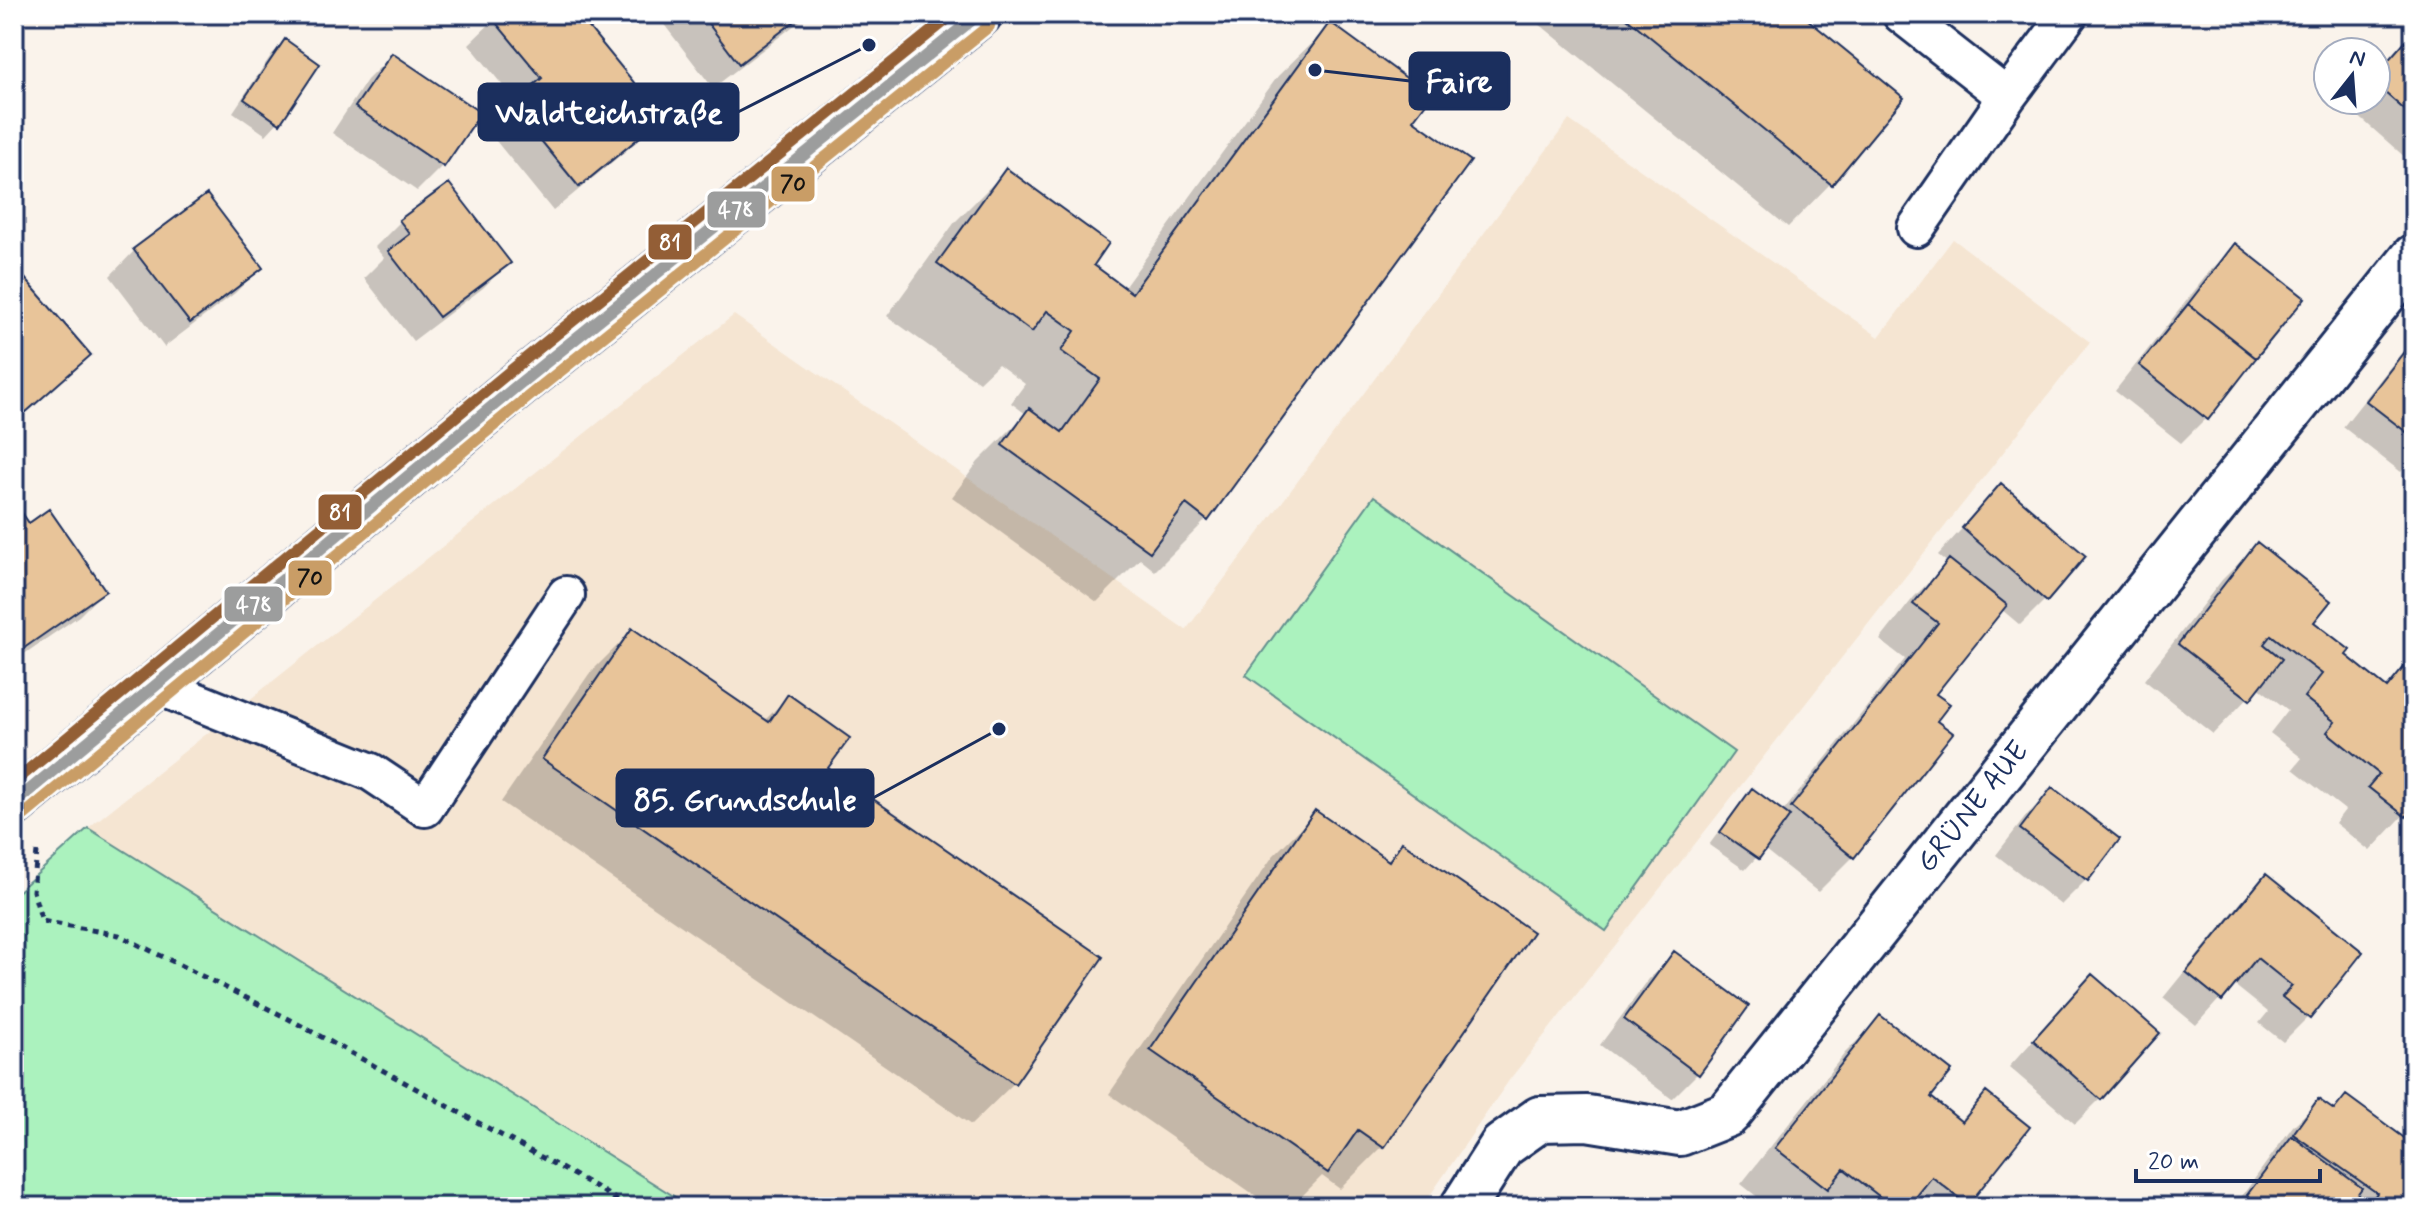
<svg xmlns="http://www.w3.org/2000/svg" width="2428" height="1221" viewBox="0 0 2428 1221" font-family="Mynerve,sans-serif">
  <style>
    .built { fill: #f5e5d2 }
    .green { fill: #abf2be; stroke: #63908e; stroke-width: 2 }
    .shadow { fill: #0003 }
    .building { fill: #e8c499; stroke: #1b2f5e; stroke-width: 2 }
    .lines { fill: none; stroke-linecap: round; stroke-linejoin: round }
    .lane-casing { stroke: #1b2f5e; stroke-width: 42 }
    .street-casing { stroke: #1b2f5e; stroke-width: 50 }
    .secondary-casing { stroke: #1b2f5e; stroke-width: 50 }
    .path { stroke: #1b2f5e; stroke-width: 5; stroke-dasharray: 6 6; stroke-linecap: butt }
    .lane { stroke: #fff; stroke-width: 36 }
    .street { stroke: #fff; stroke-width: 44 }
    .secondary { stroke: #fff; stroke-width: 44 }
    .bus-1-casing { stroke: #fff; stroke-width: 18 }
    .bus-2-casing { stroke: #fff; stroke-width: 18 }
    .bus-3-casing { stroke: #fff; stroke-width: 18 }
    .bus-1 { stroke: #9c9d9d; stroke-width: 12 }
    .bus-2 { stroke: #c99d66; stroke-width: 12 }
    .bus-3 { stroke: #935e36; stroke-width: 12 }
    .labels { text-anchor: middle; dominant-baseline: central; stroke-width: 6; stroke-linejoin: round; paint-order: stroke }
    .street-label { font-size: 30px; fill: #1b2f5e; stroke: #fff }
    .leader { fill: none; stroke: #1b2f5e; stroke-width: 3 }
    .callout-dot { fill: #1b2f5e; stroke: #fff; stroke-width: 3 }
    .callout { fill: #1b2f5e; stroke: #1b2f5e; stroke-width: 3 }
    .callout-label { font-size: 32px; text-anchor: middle; font-weight: bold; fill: #fff }
    .line-badge { stroke: #fff; stroke-width: 3 }
    .badge-label { font-size: 22px; text-anchor: middle; font-weight: bold; fill: #fff }
    .pale-badge-label { font-size: 22px; text-anchor: middle; font-weight: bold; fill: #111 }
  </style>
  <rect width="100%" height="100%" fill="#faf3eb"/>
  <filter id="ink" filterUnits="userSpaceOnUse"><feTurbulence type="fractalNoise" baseFrequency=".0125" numOctaves="2"/><feDisplacementMap in="SourceGraphic" scale="16" xChannelSelector="R" yChannelSelector="G"/><feConvolveMatrix kernelMatrix="1 2 1 2 8 2 1 2 1" color-interpolation-filters="sRGB"/></filter>
  <g filter="url(#ink)">
    <path class="built" d="M1569 120 1879 337 1953 239 2090 342 1510 1079 1422 1207H691L88 828 734 315 1186 630Z"/>
    <path class="green" d="M1374 496 1734 752 1606 931 1246 675Z
      M88 828 691 1207H14V895Z"/>
    <path class="shadow" d="M500 14H575L661 118 635 143 553 211 488 131 516 102 469 44Z
      M656 14H809L713 88Z
      M1527 14H1798L1901 98 1830 184 1788 227Z
      M1330 25 1411 120 1207 519 1155 571 1140 559 1097 602 952 497 978 462 1026 414 1011 403 1025 384 998 364 979 382 887 316 955 222 1006 171 1091 265 1123 289 1278 76Z
      M2414 32V151L2406 158 2347 106 2352 100H2376V73Z
      M285 42 278 122 266 135 233 112 272 54Z
      M392 55 478 114 442 166 417 191 332 133 367 80Z
      M448 186 508 263 483 288 413 341 364 278 384 258 375 247 400 222Z
      M2236 246 2206 418 2181 443 2115 391 2210 271Z
      M135 250 260 268 235 293 164 347 110 276Z
      M14 275 89 355 14 423Z
      M2414 337V458L2401 472 2343 427Z
      M2001 486 2045 600 2020 625 2001 609 1933 694 1853 857 1818 892 1764 849 1745 870 1709 845 1740 803 1752 790 1782 813 1905 659 1880 640 1914 597 1948 563 1938 555Z
      M14 505 29 525 104 591 79 616 14 661Z
      M2257 545 2312 622 2343 656 2385 689 2404 669 2414 677V804L2370 851 2335 823 2345 810 2293 769 2302 758 2270 733 2288 710 2258 687 2213 734 2144 680 2222 580Z
      M632 631 764 721 788 697 825 768 1014 1083 971 1125 501 802 589 674Z
      M2052 790 2086 880 2061 905 1996 855 2027 815Z
      M1316 813 1386 861 1403 845 1383 1146 1340 1189 1322 1176 1291 1207H1272L1109 1094 1273 856Z
      M2266 877 2308 1017 2283 1042 2259 1023 2268 1012 2233 984 2196 1025 2163 998 2241 902Z
      M1675 954 1697 1074 1672 1099 1600 1045 1649 979Z
      M2092 976 2100 1099 2075 1124 2009 1067Z
      M1880 1018 1928 1098 1959 1122 1986 1094 2027 1127 1963 1207H1813L1810 1204 1807 1207H1770L1741 1184 1845 1053Z
      M2346 1098 2414 1147V1207H2234L2293 1126 2319 1101 2333 1111Z"/>
    <path class="building" d="M497 14H578L663 118 579 187 511 104 542 78 492 18Z
      M701 14H804L739 64Z
      M1622 14H1801L1904 98 1832 185Z
      M1330 22 1431 96 1413 120 1471 161 1208 521 1186 504 1150 552 1002 445 1029 408 1062 432 1100 379 1061 351 1075 331 1047 311 1032 332 937 263 1006 168 1109 243 1094 265 1132 293Z
      M2414 31V118L2376 85V74Z
      M285 39 320 64 280 124 244 99Z
      M392 53 481 113 444 167 355 107Z
      M449 183 511 263 439 317 388 251 410 234 399 220Z
      M207 194 263 268 190 323 133 249Z
      M2235 243 2305 298 2256 358 2188 304Z
      M17 269 91 355 25 413 14 400V272Z
      M2188 304 2256 358 2208 420 2139 365Z
      M2414 339V438L2366 401Z
      M2001 483 2086 556 2047 602 1962 528Z
      M14 501 29 523 49 509 106 591 17 653 14 649Z
      M2257 542 2331 601 2314 622 2350 650 2346 655 2387 688 2404 667 2414 674V807L2406 817 2368 787 2379 774 2327 732 2335 722 2304 697 2322 674 2271 635 2264 644 2282 659 2250 700 2178 644Z
      M1949 559 2007 605 1936 694 1950 704 1937 721 1953 733 1854 858 1791 807 1938 623 1913 604Z
      M632 628 769 722 788 694 850 738 828 768 1103 957 1015 1084 542 759Z
      M2052 787 2120 839 2088 881 2020 829Z
      M1752 788 1790 816 1759 859 1720 832Z
      M1315 810 1389 861 1402 842 1533 932 1384 1148 1358 1130 1328 1173 1150 1050Z
      M2266 874 2363 952 2310 1019 2282 997 2292 986 2257 958 2222 1001 2186 972Z
      M1674 951 1749 1006 1699 1075 1624 1019Z
      M2092 974 2160 1033 2101 1100 2033 1040Z
      M1880 1015 1952 1071 1931 1097 1962 1122 1986 1092 2030 1127 1968 1205 1932 1177 1908 1207H1893L1844 1169 1828 1189 1775 1148Z
      M2346 1095 2414 1145V1207H2367L2377 1193 2293 1134 2318 1099 2334 1110Z
      M2292 1136 2362 1188 2348 1207H2262L2247 1195Z"/>
    <g class="lines">
      <defs>
        <path id="lane" d="M1901 14 2007 97
          M1916 228 2007 97 2069 14
          M156 685 371 772 425 808 566 595"/>
        <path id="street" d="M1463 1207 1502 1146 1540 1119 1587 1118 1680 1133 1728 1114 2414 257"/>
        <path id="secondary" d="M14 803 518 385 979 14"/>
      </defs>
      <use href="#lane" class="lane-casing"/>
      <use href="#street" class="street-casing"/>
      <use href="#secondary" class="secondary-casing"/>
      <path class="path" d="M37 852 33 891 42 921 119 935 287 1018 594 1186 628 1207"/>
      <use href="#lane" class="lane"/>
      <use href="#street" class="street"/>
      <use href="#secondary" class="secondary"/>
      <defs>
        <path id="bus-1" d="M14 803 518 385 979 14"/>
        <path id="bus-2" d="M24 815 528 397 989 26"/>
        <path id="bus-3" d="M14 782 508 373 953 14"/>
      </defs>
      <use href="#bus-1" class="bus-1-casing"/>
      <use href="#bus-2" class="bus-2-casing"/>
      <use href="#bus-3" class="bus-3-casing"/>
      <use href="#bus-1" class="bus-1"/>
      <use href="#bus-2" class="bus-2"/>
      <use href="#bus-3" class="bus-3"/>
    </g>
  </g>
  <g class="labels">
    <g class="street-label">
      <text transform="translate(1973 807) rotate(-51)">GRÜNE AUE</text>
    </g>
  </g>
  <path class="leader" d="M1315 70L1410 81M869 45L738 112M999 729L873 798"/>
  <g class="callout-dot">
    <circle cx="1315" cy="70" r="8"/>
    <circle cx="869" cy="45" r="8"/>
    <circle cx="999" cy="729" r="8"/>
  </g>
  <g class="callout">
    <rect x="1410" y="53" width="99" height="56" rx="8"/>
    <rect x="479" y="84" width="259" height="56" rx="8"/>
    <rect x="617" y="770" width="256" height="56" rx="8"/>
  </g>
  <g class="callout-label">
    <text x="1459" y="92">Faire</text>
    <text x="609" y="123">Waldteichstraße</text>
    <text x="745" y="810">85. Grundschule</text>
  </g>
  <g class="line-badge">
    <rect x="770" y="165" width="46" height="38" rx="8" fill="#c99d66"/>
    <rect x="706" y="190" width="61" height="39" rx="8" fill="#9c9d9d"/>
    <rect x="647" y="223" width="46" height="38" rx="8" fill="#935e36"/>
    <rect x="317" y="493" width="46" height="38" rx="8" fill="#935e36"/>
    <rect x="287" y="559" width="46" height="38" rx="8" fill="#c99d66"/>
    <rect x="223" y="585" width="61" height="38" rx="8" fill="#9c9d9d"/>
  </g>
  <g class="badge-label">
    <text x="736" y="217">478</text>
    <text x="670" y="250">81</text>
    <text x="340" y="520">81</text>
    <text x="254" y="612">478</text>
  </g>
  <g class="pale-badge-label">
    <text x="793" y="191">70</text>
    <text x="310" y="585">70</text>
  </g>
  <rect width="2428" height="1221" fill="none" stroke="#fff" stroke-width="48"/>
  <rect x="24" y="24" width="2380" height="1173" fill="none" stroke="#1b2f5e" stroke-width="3" filter="url(#ink)"/>
  <g transform="translate(2352 76) rotate(17)"><circle r="38" fill="#ffffff" stroke="#a4acbf" stroke-width="2"/>
  <path d="M0-6L14 30L0 20L-14 30Z" fill="#1b2f5e"/>
  <text y="-12" font-size="22" font-weight="bold" text-anchor="middle" fill="#1b2f5e">N</text>
  </g>
  <path d="M2136 1169v12h184v-12" fill="none" stroke="#1b2f5e" stroke-width="4"/>
  <text x="2148" y="1169" font-size="24" fill="#1b2f5e" stroke="#ffffff" stroke-width="6" paint-order="stroke">20 m</text>
</svg>
